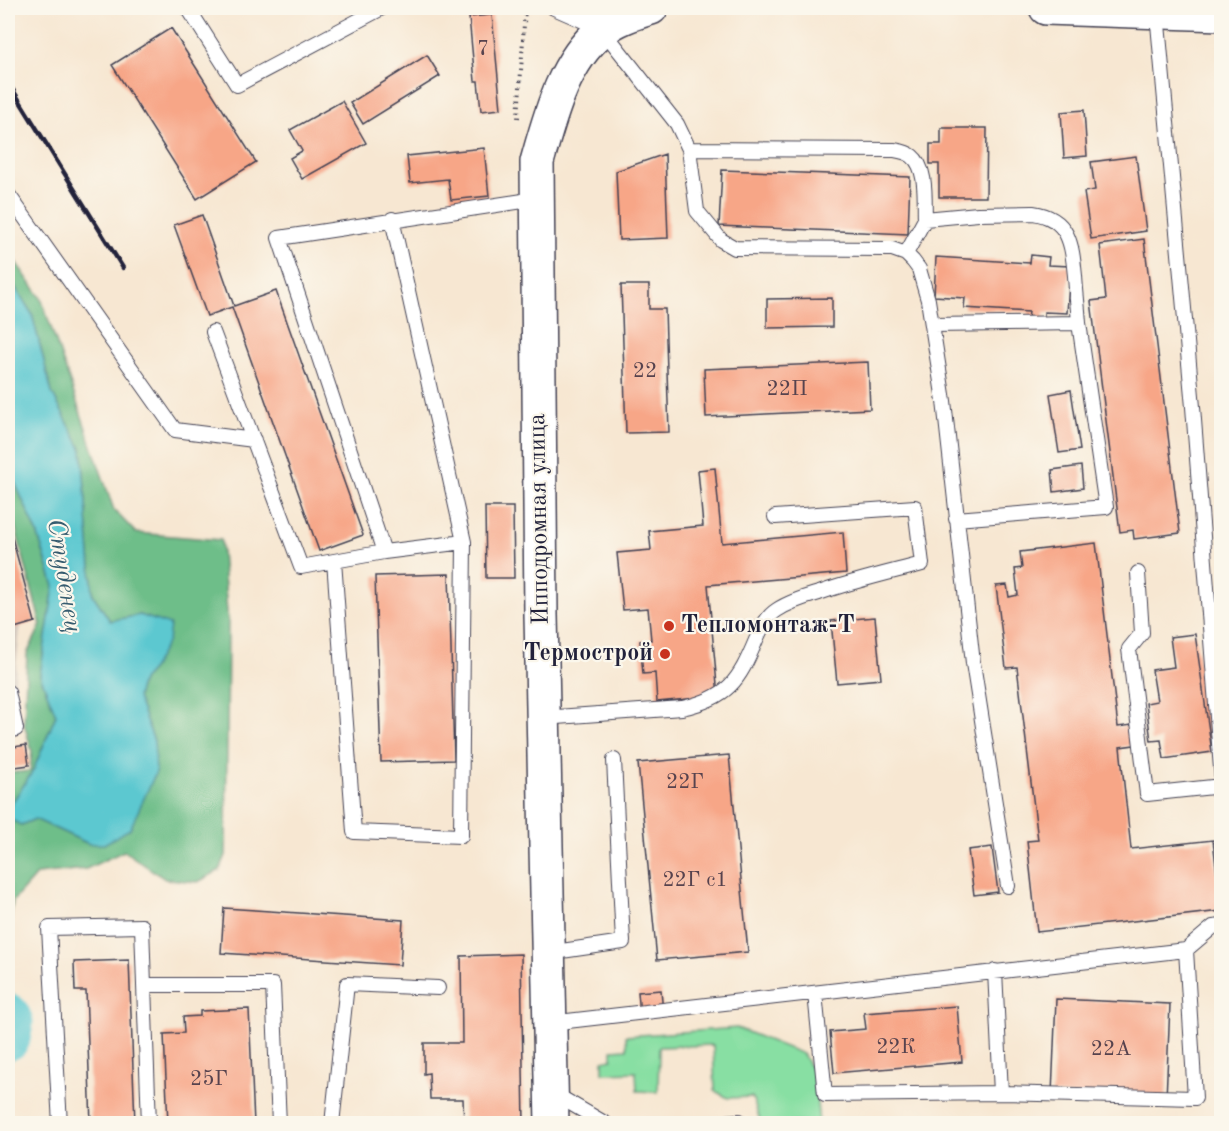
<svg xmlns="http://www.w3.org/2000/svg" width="1229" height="1131" viewBox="0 0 1229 1131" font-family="'Old Standard TT',serif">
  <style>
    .industrial { fill: #cdc2b9 }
    .green { fill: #88dfa3; stroke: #55806f; stroke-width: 1.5 }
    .forest { fill: #6ebe89; stroke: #487062; stroke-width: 1.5 }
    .water { fill: #5bc8d0; stroke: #3e7586; stroke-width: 1.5 }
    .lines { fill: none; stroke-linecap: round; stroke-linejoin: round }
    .river { stroke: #5bc8d0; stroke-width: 45 }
    .building { fill: #f7a687 }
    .service-casing { stroke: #424052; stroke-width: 16 }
    .tertiary-casing { stroke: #424052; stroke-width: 36 }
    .secondary-casing { stroke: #424052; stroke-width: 36 }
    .path { stroke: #424052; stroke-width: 4; stroke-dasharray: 1.5 4.5; stroke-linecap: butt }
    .service { stroke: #fff; stroke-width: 14 }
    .tertiary { stroke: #fff; stroke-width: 33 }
    .secondary { stroke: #fff; stroke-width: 33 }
    .rail { stroke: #22223b; stroke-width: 4.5 }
    .poi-dot { fill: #c8321e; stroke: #fbf7ec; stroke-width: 2 }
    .labels { text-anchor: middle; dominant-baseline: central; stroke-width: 4.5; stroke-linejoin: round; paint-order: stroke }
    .number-label { font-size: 21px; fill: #57434e }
    .street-label { font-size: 24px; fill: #22223b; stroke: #fbf7ec }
    .poi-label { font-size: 24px; font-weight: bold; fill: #22223b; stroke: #fbf7ec; text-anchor: start }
    .water-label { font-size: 26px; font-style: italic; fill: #365c6f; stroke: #fbf7ec }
  </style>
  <rect width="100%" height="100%" fill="#fbf7ec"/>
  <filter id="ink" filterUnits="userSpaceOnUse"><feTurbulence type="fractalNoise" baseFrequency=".0167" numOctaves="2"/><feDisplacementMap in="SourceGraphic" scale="12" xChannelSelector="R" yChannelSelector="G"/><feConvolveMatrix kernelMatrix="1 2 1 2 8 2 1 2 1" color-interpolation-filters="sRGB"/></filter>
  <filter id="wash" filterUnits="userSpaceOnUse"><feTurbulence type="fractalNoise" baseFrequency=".008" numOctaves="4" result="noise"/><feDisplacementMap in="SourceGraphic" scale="24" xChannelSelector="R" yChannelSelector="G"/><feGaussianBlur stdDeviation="1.35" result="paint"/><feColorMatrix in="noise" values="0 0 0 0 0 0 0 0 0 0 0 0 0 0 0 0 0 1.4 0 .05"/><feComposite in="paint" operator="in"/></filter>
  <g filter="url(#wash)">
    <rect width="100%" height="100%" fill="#f7e7d2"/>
    <path class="industrial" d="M8 544 23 600 8 748Z"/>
    <path class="green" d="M737 1028 803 1054 814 1074 819 1123H761L752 1097 728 1098 715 1091 713 1045 659 1047 658 1092 637 1091 636 1072 603 1073V1061L612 1059V1050L627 1049 626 1036Z"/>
    <path class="forest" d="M8 251 41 298 114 510 136 533 221 540 228 623 226 855 220 870 198 882 165 879 124 851 86 869 37 874 13 901 8 938V773L30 771 32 751 24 724 27 654 41 625 8 499V467L37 532 54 586 40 675 56 715 33 771 8 809 21 825 35 819 89 844 154 741 137 697 142 680 152 669 140 615 110 621 93 595 82 450 52 393 32 314 8 276Z"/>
    <path class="water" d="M8 276 32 314 52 393 82 450 93 595 110 621 140 615 170 625 168 641 152 669 142 680 137 697 154 741 156 772 130 829 104 844H89L35 819 21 825 9 819 8 809 33 771 56 715 40 675 54 586 37 532 8 467Z"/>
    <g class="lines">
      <path class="river" d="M8 1016 11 1023 8 1038"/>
    </g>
    <g id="blocks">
      <path class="building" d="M492 15 501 109 481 111 478 81H475L469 17Z
        M171 28 256 162 197 199 112 65Z
        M427 55 440 76 363 124 350 103Z
        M342 101 366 143 302 179 290 158 302 151 290 130Z
        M1084 110 1087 156 1064 158 1061 112Z
        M941 128H987L986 197H939V164H930V144H941Z
        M484 148 489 196 451 200 448 179 410 183 407 156Z
        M665 154 668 238 619 240 616 171Z
        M1136 156 1146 231 1091 239 1084 192 1095 190 1091 162Z
        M722 170 910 177 908 234 719 226Z
        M202 215 234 306 276 291 363 535 319 551 232 307 207 316 174 225Z
        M1144 239 1180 533 1134 539 1133 530 1120 532 1091 301 1106 299 1100 245Z
        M1031 255 1049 257 1048 265 1070 266 1067 313 1044 312V320L1028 319 1029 312 964 308 965 298 934 296 936 257 1030 263Z
        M621 285H649V309H665L669 432 626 433Z
        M832 298V327L767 328V299Z
        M868 362 870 409 706 417 704 369Z
        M1071 390 1080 450 1059 453 1050 394Z
        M1081 466 1083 488 1054 492 1052 470Z
        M715 468 722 543 843 532 846 573 708 585 718 696 657 702 655 673 643 674 640 641 651 640 648 608 623 610 617 553 651 550 649 531 703 526 698 470Z
        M485 507H513L514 578H486Z
        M8 523 35 622 11 629 8 616Z
        M1096 543 1118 727 1132 725 1134 745 1120 747 1131 849 1213 840 1221 911 1037 932 1027 841 1038 840 1017 667 1006 668 996 586 1007 585 1009 597 1018 595 1015 569 1022 568 1020 552Z
        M449 574 454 760 381 762 375 576Z
        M875 617 881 679 837 683 831 621Z
        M1195 634 1212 752 1164 759 1161 740 1151 741 1146 703 1157 701 1152 670 1174 667 1170 637Z
        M26 745 29 765 8 768V748Z
        M729 755 748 952 657 960 638 763Z
        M992 847 998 892 974 895 968 850Z
        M224 908 403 920 400 965 221 953Z
        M521 954 524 1124H464L463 1099H430L429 1073 424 1074V1043H462L461 956Z
        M129 960 135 1124H91L86 991H75L74 962Z
        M661 990 663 1013 640 1015 638 992Z
        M1056 999 1170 1004 1166 1099 1052 1094Z
        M957 1006 962 1062 834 1073 830 1032 866 1029 864 1013Z
        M249 1009 254 1124H168L164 1034 184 1033 183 1017 200 1016V1011Z"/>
    </g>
  </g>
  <g filter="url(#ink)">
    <use href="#blocks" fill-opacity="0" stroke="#424052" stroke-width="1.5"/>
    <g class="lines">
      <defs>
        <path id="service" d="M188 8 237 85 382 8
          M554 8 602 29 677 124 689 149 697 211 721 240 735 248 892 249 906 254 913 261 919 269 928 300 944 401 973 663 1008 886
          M1157 13 1193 407 1222 782
          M689 149 894 150C900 151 907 152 912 156 928 169 924 201 925 219
          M8 194 175 430 254 440
          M392 219 464 542 461 836 354 832 334 561 384 552 464 542
          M906 254 925 219 978 214 1033 213C1070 218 1072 246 1075 276 1076 292 1078 308 1079 323L932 325
          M213 332 301 567 334 561
          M956 519 1106 507 1079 323
          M384 552 279 238 536 199
          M1138 573 1142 633 1129 649 1147 794 1222 786
          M8 692 16 729 8 732
          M543 718 682 708C728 698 739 681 756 640 761 629 766 617 777 610 789 602 805 597 819 593 853 581 888 573 922 564L915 507 775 517
          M1186 950 1213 927 1222 926
          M548 953 623 942 614 760
          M815 993 825 1095 1001 1093 995 971
          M550 1023 1186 950 1195 1098 1001 1093
          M553 1093 606 1124
          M60 1124 49 928 142 926 144 985
          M149 1124 144 985H273L279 1124
          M332 1124 347 984 438 988
          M700 1124 739 1121 740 1124"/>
        <path id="tertiary" d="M590 8 602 29"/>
        <path id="secondary" d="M1046 8 1222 14
          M552 1124 541 615 537 162C550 116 563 63 601 31 615 19 634 13 651 8"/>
      </defs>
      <use href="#service" class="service-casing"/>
      <use href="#tertiary" class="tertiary-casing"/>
      <use href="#secondary" class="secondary-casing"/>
      <path class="path" d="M518 118 525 8"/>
      <use href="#service" class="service"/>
      <use href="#tertiary" class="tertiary"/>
      <use href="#secondary" class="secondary"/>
      <path class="rail" d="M8 82 123 268"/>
    </g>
  </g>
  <g class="poi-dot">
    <circle cx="669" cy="626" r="6"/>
    <circle cx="665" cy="654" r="6"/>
  </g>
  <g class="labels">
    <g class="number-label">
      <text x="483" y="49">7</text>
      <text x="645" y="371">22</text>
      <text x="787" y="389">22П</text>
      <text x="685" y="782">22Г</text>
      <text x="695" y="880">22Г с1</text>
      <text x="896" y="1047">22К</text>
      <text x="1111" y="1049">22А</text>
      <text x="209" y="1079">25Г</text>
    </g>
    <g class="street-label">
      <text transform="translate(540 519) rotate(-91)">Ипподромная улица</text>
    </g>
    <g class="poi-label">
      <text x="681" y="626">Тепломонтаж-Т</text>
      <text x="653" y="654" text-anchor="end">Термострой</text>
    </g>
    <g class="water-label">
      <text transform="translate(64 576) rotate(81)">Студенец</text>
    </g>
  </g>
  <rect width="1229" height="1131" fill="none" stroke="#fbf7ec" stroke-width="30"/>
</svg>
